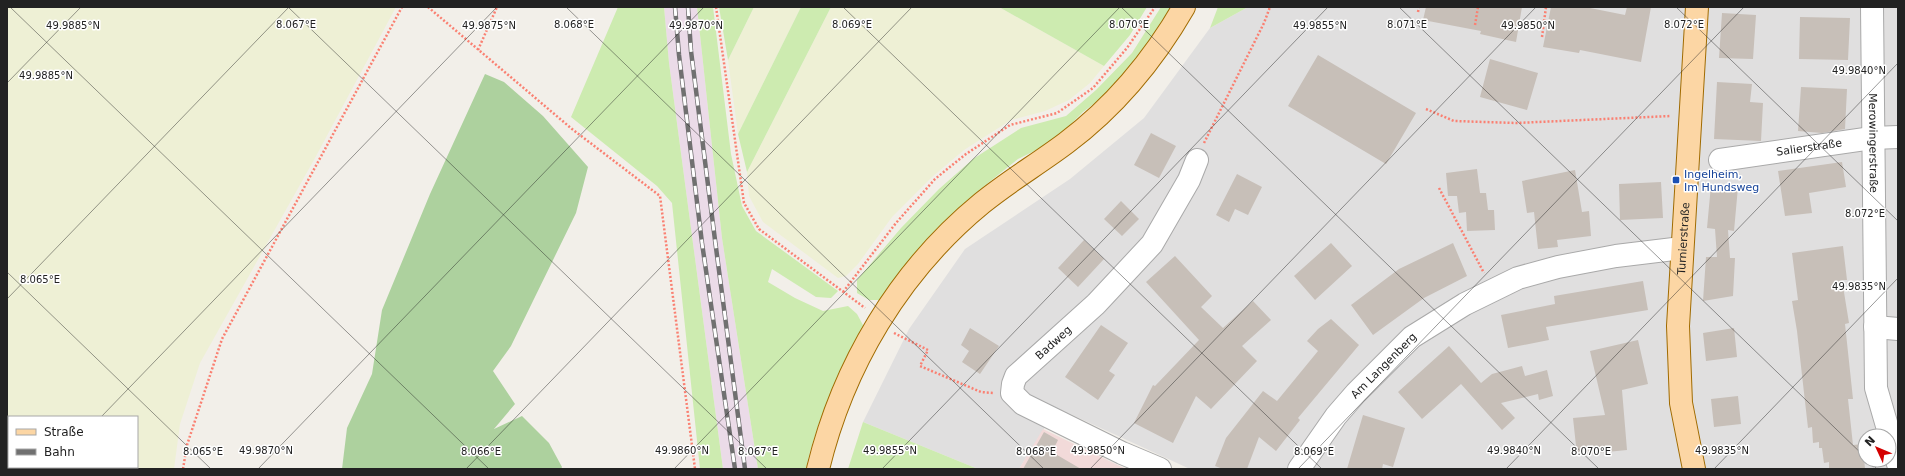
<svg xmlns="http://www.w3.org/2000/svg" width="1905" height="476" viewBox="0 0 1905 476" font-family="'DejaVu Sans',sans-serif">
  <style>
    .residential { fill: #e0dfdf; fill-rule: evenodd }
    .commercial { fill: #f2dad9 }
    .industrial { fill: #ebdbe8 }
    .farmland { fill: #eef0d5; fill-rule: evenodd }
    .grass { fill: #cdebb0 }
    .forest { fill: #add19e }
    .building { fill: #c7bfb8 }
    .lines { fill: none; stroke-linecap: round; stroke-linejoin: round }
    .minor-casing { stroke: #a9a9a9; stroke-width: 24 }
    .major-casing { stroke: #a06b00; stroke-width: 24 }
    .path { stroke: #fa8072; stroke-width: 2.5; stroke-dasharray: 2 2; stroke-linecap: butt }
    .minor { stroke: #fff; stroke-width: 22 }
    .major { stroke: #fcd6a4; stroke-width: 22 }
    .rail-casing { stroke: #707070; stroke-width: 4.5 }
    .rail { stroke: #fff; stroke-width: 3; stroke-dasharray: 9; stroke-linecap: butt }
    .ticks { fill: none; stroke: #222; stroke-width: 1; stroke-opacity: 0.45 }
    .transit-dot { fill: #1a4fb4; stroke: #fff; stroke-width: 1.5 }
    .labels { text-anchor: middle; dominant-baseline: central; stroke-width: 3; stroke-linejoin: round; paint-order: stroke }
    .street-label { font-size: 11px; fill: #222; stroke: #fff }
    .transit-label { font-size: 11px; fill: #164399; stroke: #fff; text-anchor: start }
    .ticks-label { font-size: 10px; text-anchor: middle; fill: #222; stroke: #fff; stroke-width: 3; stroke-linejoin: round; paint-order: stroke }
  </style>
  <rect width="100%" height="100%" fill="#f2efe9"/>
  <path class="residential" d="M1248 7H1898V469H1190L1057 408 1019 469H978L863 422 909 329 965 249 1070 179 1144 118 1210 28ZM1865 436H1889V460H1865Z"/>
  <path class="commercial" d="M1043 429 1126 469H1019Z"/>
  <path class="industrial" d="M664 7H697L722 238 758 469H723L669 63Z"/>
  <path class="farmland" d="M7 7H396L315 158 200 363 180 424 174 469H7ZM9 417H137V467H9Z
    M754 7H801L738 134 728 60Z
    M831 7H999L1104 66 1090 83 1069 100 1045 111 1011 120 964 150 932 177 892 217 858 264 846 276 838 278 763 222 749 196 747 172Z"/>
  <path class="grass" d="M618 7H664L669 63 723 469H700L672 203 657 186 571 117Z
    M697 7H713L731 154 742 206 756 231 838 291 831 298 816 297 772 269 768 282 795 298 823 311 848 306 857 314 864 327C840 372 817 418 806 469H758L722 238Z
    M719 7H754L728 60Z
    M801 7H831L747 172 738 134Z
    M999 7H1147L1130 35 1104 66Z
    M1161 7H1171L1139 56 1104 96 1083 112 1053 142 1018 159 978 191 929 237 879 300H869L857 293V280L901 228 939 189 973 159 1021 128 1066 116 1096 90 1132 53Z
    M1218 7H1248L1210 28Z
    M863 422 978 469H848Z"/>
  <path class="forest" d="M485 74 504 82 543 116 588 167 576 213 511 346 493 371 515 404 494 429 522 416 549 443 562 467 561 469H342L347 428 372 374 382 310 430 194Z"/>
  <path class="building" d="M1426 7H1522L1516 42 1480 34 1481 31 1423 20Z
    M1551 7H1585L1625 15 1627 7H1651L1641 62 1580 50 1579 53 1543 47Z
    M1722 13 1756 15 1753 59 1719 58Z
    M1800 17 1850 18 1848 60 1799 59Z
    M1318 55 1416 113 1386 164 1288 106Z
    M1490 59 1538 73 1527 110 1480 97Z
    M1717 82 1752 84 1750 102 1763 103 1761 141 1714 139Z
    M1801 87 1847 89 1845 129 1822 133 1798 131Z
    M1151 133 1176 146 1159 178 1134 165Z
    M1842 162 1846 187 1809 193 1812 213 1785 216 1778 171Z
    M1477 169 1480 193H1486L1488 210H1494L1495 230 1467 231 1466 212 1459 213 1457 196H1448L1446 173Z
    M1575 170 1582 212 1589 211 1591 236 1557 240 1558 247 1538 249 1534 212 1527 213 1522 181Z
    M1237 174 1262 187 1248 215 1235 209 1229 222 1216 215Z
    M1661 182 1663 218 1620 220 1619 184Z
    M1711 185 1738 187 1734 231 1728 230 1730 258H1735L1733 296 1703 301 1706 257H1717L1715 229 1707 228Z
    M1121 201 1139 219 1122 236 1104 219Z
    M1084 240 1104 259 1078 287 1058 268Z
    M1331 243 1352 266 1315 300 1294 276Z
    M1453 243 1467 276 1424 298 1373 335 1351 305 1399 269Z
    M1843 246 1847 280H1842L1849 323 1845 324 1853 399H1848L1853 445 1863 444 1865 469H1829V462L1824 463 1822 448H1819V442L1813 443 1812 427 1808 428 1797 331 1792 301 1798 300 1792 253Z
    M1175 256 1212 296 1201 307 1223 328 1253 301 1271 320 1242 346 1257 361 1211 409 1196 396 1173 443 1134 423 1153 385 1155 386 1199 340 1146 282Z
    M1643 281 1648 310 1546 327 1549 340 1508 348 1501 315 1555 304 1554 296Z
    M1331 319 1359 345 1298 418 1300 420 1276 451 1259 437 1247 469H1223L1215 466 1226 438 1263 391 1277 401 1318 351 1307 341 1318 329Z
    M1101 325 1128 343 1109 371 1115 375 1098 400 1065 377Z
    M970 328 999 346 980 374 962 362 969 351 961 345Z
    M1734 328 1737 357 1706 361 1703 333Z
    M1638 340 1648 384 1622 390 1627 450 1577 455 1573 418 1605 415 1590 351Z
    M1449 346 1481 383 1492 374 1522 366 1525 376 1547 370 1553 396 1539 400 1538 394 1501 403 1515 418 1502 430 1461 384 1422 419 1398 392Z
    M1738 396 1741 424 1714 427 1711 399Z
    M1363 415 1405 428 1393 467 1383 464 1382 469H1347Z
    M1044 432 1058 440 1052 452 1081 469H1023Z"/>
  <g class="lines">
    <defs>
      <g id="minor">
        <path id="s1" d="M1872 7 1876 388 1898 464"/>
        <path id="s2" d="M1720 160 1872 138 1898 137"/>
        <path d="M1875 327 1898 329"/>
        <path id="s3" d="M1160 469 1122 453 1023 404 1012 393 1013 384 1016 376 1096 304 1152 244 1189 180 1197 160"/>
        <path id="s4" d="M1299 469 1336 416 1356 393 1412 337 1465 304 1518 278 1558 267 1616 256 1682 248"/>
      </g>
      <g id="major">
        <path d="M818 469C843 366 899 271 982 203 1009 181 1038 164 1066 143 1114 107 1154 59 1184 7"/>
        <path id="s5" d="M1694 469 1681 403 1678 326 1697 7"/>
      </g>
    </defs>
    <use href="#minor" class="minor-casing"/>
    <use href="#major" class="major-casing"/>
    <path class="path" d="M428 7 572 129 660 196 695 469
      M716 7 744 203 759 229 865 308
      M1418 12 1419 7
      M1475 25 1478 7
      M1542 37 1546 7
      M478 50 497 7
      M1426 109 1454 121 1516 123 1671 116
      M1204 143 1264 23 1270 7
      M1439 188 1484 273
      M843 292 896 223 935 179 966 154 1010 125 1057 113 1093 88 1127 48 1155 7
      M894 333 928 350 920 366 981 392 993 393
      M183 469 187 445 222 339 402 7"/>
    <use href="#minor" class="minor"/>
    <use href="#major" class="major"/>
    <defs>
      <path id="rail" d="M675 7 679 55 702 243 735 469
        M688 7 691 51 715 240 745 469"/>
    </defs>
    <use href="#rail" class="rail-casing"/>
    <use href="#rail" class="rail"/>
  </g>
  <path class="ticks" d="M10 7 489 469M288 7 767 469M566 7 1044 469M843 7 1322 469M1121 7 1599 469M1399 7 1865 457M1676 7 1898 221M7 83 81 7M7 272 211 469M7 299 289 7M101 417 497 7M1868 460 1877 469M50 469 52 467M258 469 704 7M466 469 912 7M674 469 1120 7M882 469 1328 7M1090 469 1536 7M1298 469 1744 7M1506 469 1898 63M1714 469 1898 278"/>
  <rect class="transit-dot" x="1672" y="176" width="8" height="8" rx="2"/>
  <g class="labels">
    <g class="street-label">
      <text stroke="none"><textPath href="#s1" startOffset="136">Merowingerstraße</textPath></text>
      <text stroke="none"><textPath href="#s2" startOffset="90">Salierstraße</textPath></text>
      <text stroke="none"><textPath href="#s5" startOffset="232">Turnierstraße</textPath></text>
      <text stroke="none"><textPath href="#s3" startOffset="235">Badweg</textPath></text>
      <text stroke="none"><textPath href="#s4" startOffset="134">Am Langenberg</textPath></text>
    </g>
    <g class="transit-label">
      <text x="1684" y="174">Ingelheim,<tspan x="1684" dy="13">Im Hundsweg</tspan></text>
    </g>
  </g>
  <g class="ticks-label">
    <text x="296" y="28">8.067°E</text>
    <text x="574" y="28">8.068°E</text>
    <text x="852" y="28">8.069°E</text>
    <text x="1129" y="28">8.070°E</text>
    <text x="1407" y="28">8.071°E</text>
    <text x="1684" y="28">8.072°E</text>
    <text x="73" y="29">49.9885°N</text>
    <text x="489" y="29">49.9875°N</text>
    <text x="696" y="29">49.9870°N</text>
    <text x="1320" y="29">49.9855°N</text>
    <text x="1528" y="29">49.9850°N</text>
    <text x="1859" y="74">49.9840°N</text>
    <text x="46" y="79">49.9885°N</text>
    <text x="1865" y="217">8.072°E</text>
    <text x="40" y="283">8.065°E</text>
    <text x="1859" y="290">49.9835°N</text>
    <text x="266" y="454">49.9870°N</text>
    <text x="682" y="454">49.9860°N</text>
    <text x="890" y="454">49.9855°N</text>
    <text x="1098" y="454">49.9850°N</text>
    <text x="1514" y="454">49.9840°N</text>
    <text x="1722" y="454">49.9835°N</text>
    <text x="203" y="455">8.065°E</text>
    <text x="481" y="455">8.066°E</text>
    <text x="758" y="455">8.067°E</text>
    <text x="1036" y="455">8.068°E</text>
    <text x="1314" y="455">8.069°E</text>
    <text x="1591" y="455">8.070°E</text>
  </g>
  <rect width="1905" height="476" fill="none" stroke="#222222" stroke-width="16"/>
  <rect x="8" y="416" width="130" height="52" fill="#ffffff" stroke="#a7a7a7"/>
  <rect x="16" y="429" width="20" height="6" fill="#fcd6a4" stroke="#a7a7a7"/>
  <text x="44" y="436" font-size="12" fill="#222222">Straße</text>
  <rect x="16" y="449" width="20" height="6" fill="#707070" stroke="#a7a7a7"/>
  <text x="44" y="456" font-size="12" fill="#222222">Bahn</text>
  <g transform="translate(1877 448) rotate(314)"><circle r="19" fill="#ffffff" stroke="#a7a7a7"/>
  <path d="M0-3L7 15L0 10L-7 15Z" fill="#d40000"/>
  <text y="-6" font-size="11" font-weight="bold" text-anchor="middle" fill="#222222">N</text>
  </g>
</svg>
